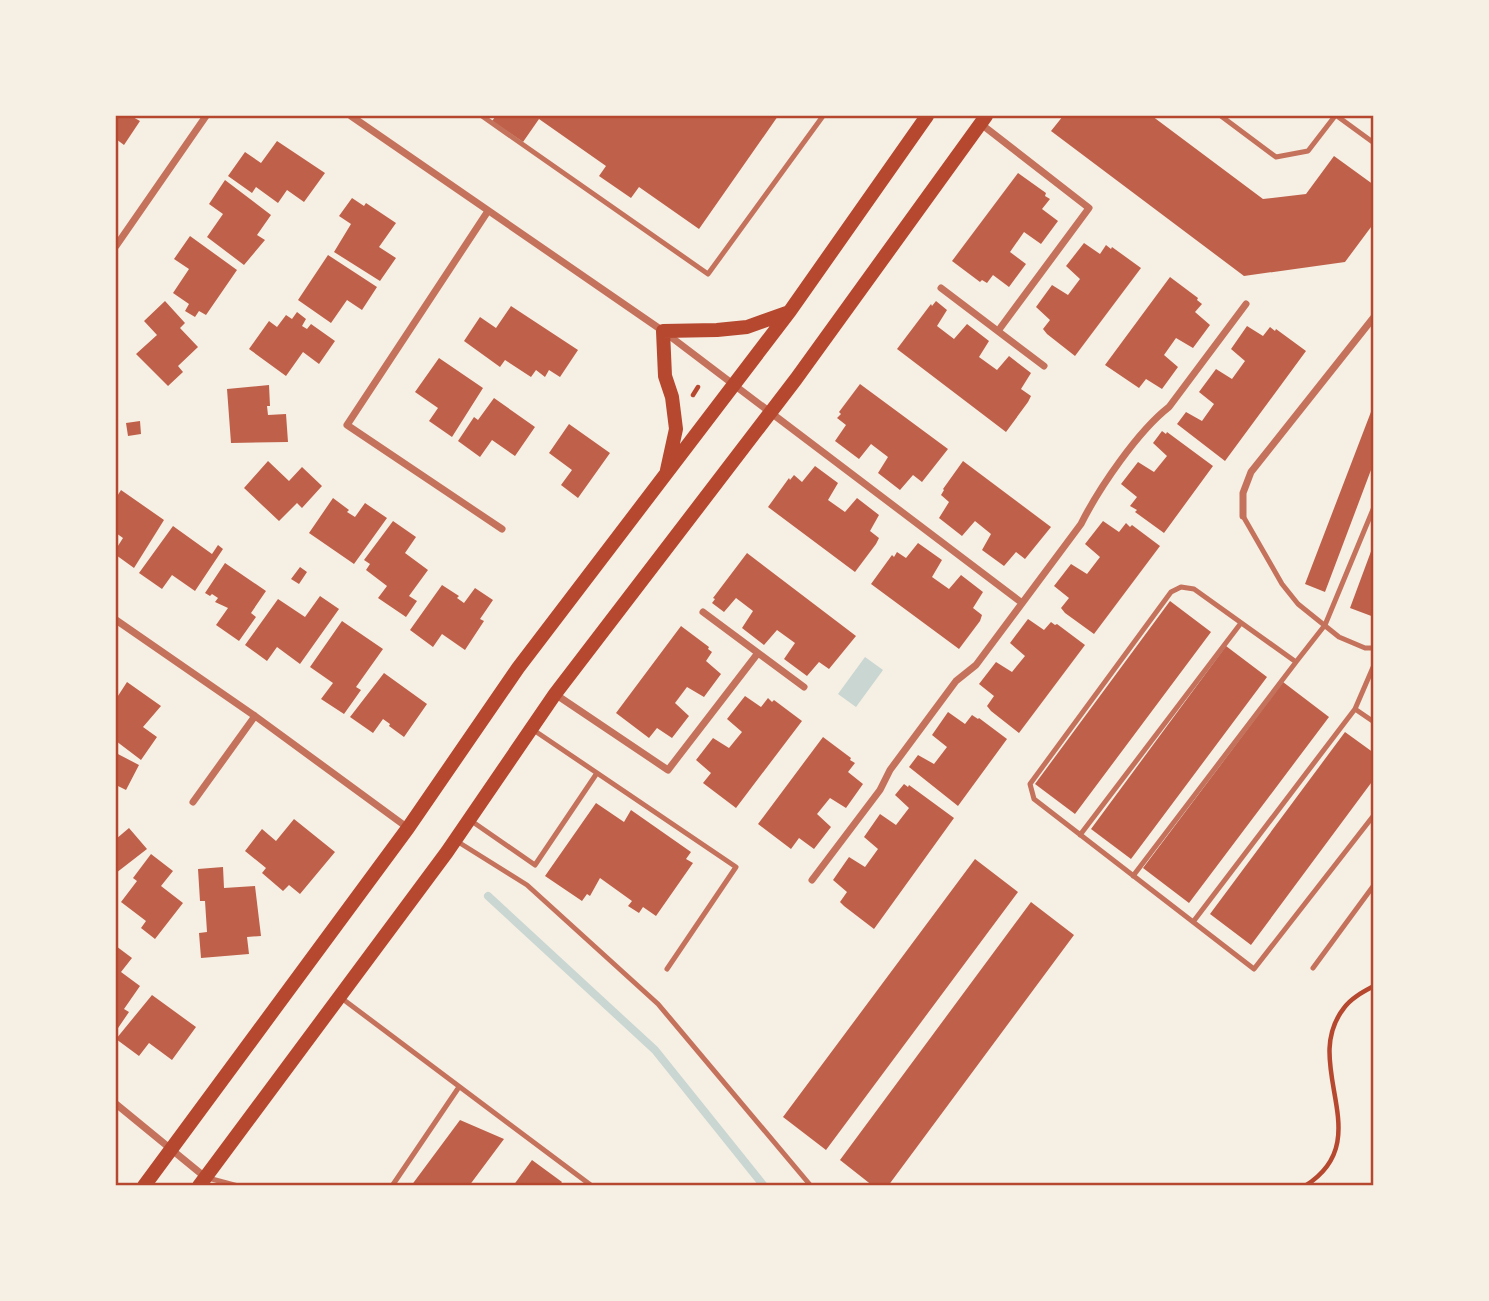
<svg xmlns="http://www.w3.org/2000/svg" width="1489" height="1301" viewBox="0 0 1489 1301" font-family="Roboto,sans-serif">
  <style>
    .water { fill: #c9d6d2 }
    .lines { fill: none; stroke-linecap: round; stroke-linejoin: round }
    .stream { stroke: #c9d6d2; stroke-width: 8 }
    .building { fill: #bf614a }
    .path { stroke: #b5482f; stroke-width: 4.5 }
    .service { stroke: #c5725c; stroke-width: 5 }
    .minor { stroke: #c5725c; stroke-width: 7 }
    .secondary { stroke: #b5482f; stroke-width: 14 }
    .neatline { fill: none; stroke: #b5482f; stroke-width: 2.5 }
  </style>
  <rect width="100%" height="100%" fill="#f6efe4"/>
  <path class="water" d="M865 657 883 670 856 707 838 694Z"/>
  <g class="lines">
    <path class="stream" d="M488 896 655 1050 764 1186"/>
  </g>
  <path class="building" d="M116 116H131L140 121 124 145 116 139Z
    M496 116H778L699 229 639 187 631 198 599 176 606 166 539 119 523 142 492 121Z
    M1063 116H1152L1263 199 1306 194 1334 156 1374 185V223L1345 262 1244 276 1051 131Z
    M277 141 325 173 304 202 287 190 278 203 256 187 252 193 228 176 245 152 261 163Z
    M1018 173 1046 193 1045 196 1050 199 1042 209 1058 221 1041 244 1024 232 1010 252 1026 264 1009 287 993 275 987 283 982 280 980 282 952 261Z
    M225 180 271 215 257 235 265 240 244 265 207 237 223 214 209 204Z
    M352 198 364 206 366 203 396 223 379 247 396 258 380 281 334 252 351 224 339 216Z
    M190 236 237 270 206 315 199 311 195 317 185 311 189 304 173 293 189 269 174 259Z
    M1084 243 1100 254 1106 245 1111 249 1112 247 1141 268 1075 356 1047 334 1043 329 1050 320 1036 307 1052 285 1068 295 1080 279 1066 266Z
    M328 255 377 287 362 310 347 300 331 323 298 300Z
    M1170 277 1198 298 1197 300 1202 304 1195 312 1210 325 1193 348 1176 338 1164 355 1178 367 1162 389 1146 379 1139 388 1105 365Z
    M165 301 185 323 180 328 198 347 178 366 183 372 168 386 136 354 157 335 144 321Z
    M936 301 947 310 937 326 954 339 967 324 989 341 979 357 997 370 1009 356 1031 373 1021 389 1031 396 1028 402 1006 432 897 349 931 304 932 306Z
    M511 306 578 350 560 377 549 370 545 377 536 370 531 377 505 360 500 367 464 341 480 317 496 328Z
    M297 312 306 319 302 326 307 329 311 324 335 341 319 364 303 352 286 376 249 349 269 321 277 327 286 315 292 319Z
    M1247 326 1263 336 1270 327 1275 331 1276 329 1306 351 1225 461 1177 424 1186 412 1202 421 1214 404 1199 392 1216 369 1232 379 1245 361 1231 349Z
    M439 358 483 388 452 437 429 421 438 408 415 392Z
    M860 384 948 449 922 482 913 475 900 490 878 473 888 457 871 444 859 459 835 441 846 425 837 418 841 414 839 412Z
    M269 385 270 406H267L268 415 286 414 288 442 231 443 227 389Z
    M494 398 535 427 515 456 492 440 480 457 458 441 474 417 478 420Z
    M1374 404V462L1325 592 1305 584Z
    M140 421 141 434 128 436 126 423Z
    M569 424 610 453 578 498 561 485 572 470 549 453Z
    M1162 431 1166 434 1167 432 1213 466 1164 533 1135 512 1137 510 1130 506 1137 497 1121 484 1138 462 1154 472 1167 456 1153 443Z
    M268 461 289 481 302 467 322 486 302 508 297 503 279 521 244 488Z
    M963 461 1051 527 1025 559 1016 552 1004 566 982 550 991 534 975 521 962 536 939 518 949 502 941 495 944 490 943 489Z
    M815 466 838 483 828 500 845 512 857 498 879 515 870 531 879 538 876 544 855 572 768 507 789 478 790 480 794 475 802 482Z
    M121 490 164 520 134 568 116 555V549L123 538 116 533V498Z
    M333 498 349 510 347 512 355 517 365 503 387 518 354 564 309 533Z
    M393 521 416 537 405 553 428 570 409 596 417 601 406 617 378 598 387 586 366 570 370 564 364 560Z
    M1103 521 1119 532 1126 523 1130 527 1132 525 1160 546 1094 634 1065 613 1061 608 1069 598 1054 586 1071 564 1087 574 1100 557 1085 544Z
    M173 526 212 554 218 545 223 549 195 591 172 575 162 589 139 573Z
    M918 543 942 560 932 577 949 589 961 575 983 592 973 608 982 615 980 621 959 649 871 584 892 555 894 557 897 552 906 558Z
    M1373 546H1374V617L1350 608Z
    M747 553 856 636 829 669 819 662 807 676 784 659 795 643 777 630 764 645 742 628 753 611 736 598 724 612 712 603 715 599 713 598Z
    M225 563 266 591 251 613 256 617 239 641 216 625 228 608 215 602 218 598 212 594 210 596 205 593Z
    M300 567 307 572 299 584 291 579Z
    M442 585 459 596 457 598 464 603 475 588 493 600 480 619 484 621 465 650 442 634 433 647 410 630Z
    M320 596 339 609 300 664 277 647 267 661 245 645 278 599 305 617Z
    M1170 601 1211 632 1075 814 1035 784Z
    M1028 619 1044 630 1051 622 1055 625 1057 624 1085 645 1019 733 991 711 987 706 994 696 979 684 996 662 1012 672 1025 656 1010 643Z
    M342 621 383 649 356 687 361 690 344 714 321 699 333 683 310 667Z
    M681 626 709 647 708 649 712 652 706 661 721 674 704 697 687 687 675 703 689 716 672 738 657 728 649 738 616 713Z
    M1226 646 1267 677 1131 859 1091 829Z
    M384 673 427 704 404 737 389 726 390 724 383 719 373 733 350 717Z
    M127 682 161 706 143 727 157 737 141 760 116 741V699Z
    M1283 682 1329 717 1189 903 1143 868Z
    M745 696 761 707 768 698 772 702 774 700 802 721 736 808 703 783 711 773 696 760 713 738 729 748 742 732 727 719Z
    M948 712 965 724 972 715 978 719 979 718 1007 739 958 806 909 767 918 755 934 764 947 747 932 735Z
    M1345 732 1374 753V779L1251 945 1210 914Z
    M823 737 851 758 850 760 855 763 848 772 863 784 846 808 830 798 817 814 831 827 814 849 799 838 791 849 758 824Z
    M116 753 139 765 126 790 116 785Z
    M904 784 908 787 909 785 954 818 874 929 844 906 840 902 847 892 833 880 849 857 865 867 878 849 864 837 880 814 896 825 909 808 895 795Z
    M596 803 624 822 631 810 691 852 686 859 693 863 656 916 643 907 639 913 628 906 632 901 600 878 590 896 587 894 582 901 545 876Z
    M294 819 335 852 300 894 289 885 283 891 262 873 266 868 245 851 262 829 276 841Z
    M129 828 147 849 116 873V839Z
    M151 854 173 871 161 886 183 903 155 939 141 928 146 921 121 902 137 881 133 878Z
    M975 859 1018 892 826 1150 783 1117Z
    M223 867 224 888 255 886 261 936 247 937 249 954 201 958 199 933 207 932 205 901H200L198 869Z
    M1031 902 1074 935 888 1186H873L840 1160Z
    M116 946 132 958 121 972 140 986 124 1009 129 1012 116 1031Z
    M152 995 196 1027 172 1060 149 1043 139 1056 116 1039Z
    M460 1120 504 1139 469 1186H411Z
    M532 1160 562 1182 559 1186H513Z"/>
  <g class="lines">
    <path class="path" d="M693 395 698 387
      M1305 1186C1380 1139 1299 1065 1344 1008 1351 998 1363 992 1374 986"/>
    <path class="service" d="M482 116 708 274 823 116
      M1221 116 1276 157 1308 151 1335 116
      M1337 116 1374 143
      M1374 507 1325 625 1296 662 1194 589 1181 587 1171 592 1030 784 1034 799 1254 969 1374 815
      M1243 516 1282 584 1298 604 1339 637 1365 648H1374
      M1374 665 1355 709 1374 722
      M532 729 736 867 667 969
      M470 820 535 865 597 773
      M1080 835 1241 623
      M455 840 527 885 658 1004 811 1186
      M1133 876 1296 662
      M1193 922 1355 709
      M1313 968 1374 885
      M340 997 592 1186
      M208 1178 238 1186
      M392 1186 459 1087"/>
    <path class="minor" d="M351 116 663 331 1022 603
      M981 124 1089 208 998 331
      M488 211 347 425 502 529
      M116 246 206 116
      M941 288 1044 366
      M1243 516V493L1251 472 1374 317
      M703 612 804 687
      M116 620 255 716 408 828
      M555 694 668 770 758 653
      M193 802 255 716
      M812 880 880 790 890 770 956 681 976 665 1081 524C1099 488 1138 431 1169 407L1246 304
      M116 1104 205 1177"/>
    <path class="secondary" d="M667 470 676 429 672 397 665 376 663 331 717 330 747 327 789 312
      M144 1186 408 828 518 668 790 311 927 116
      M199 1186 447 852 555 694 796 379 986 116"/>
  </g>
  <rect width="1489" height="1301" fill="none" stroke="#f6efe4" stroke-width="234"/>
  <rect x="117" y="117" width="1255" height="1067" class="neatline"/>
</svg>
